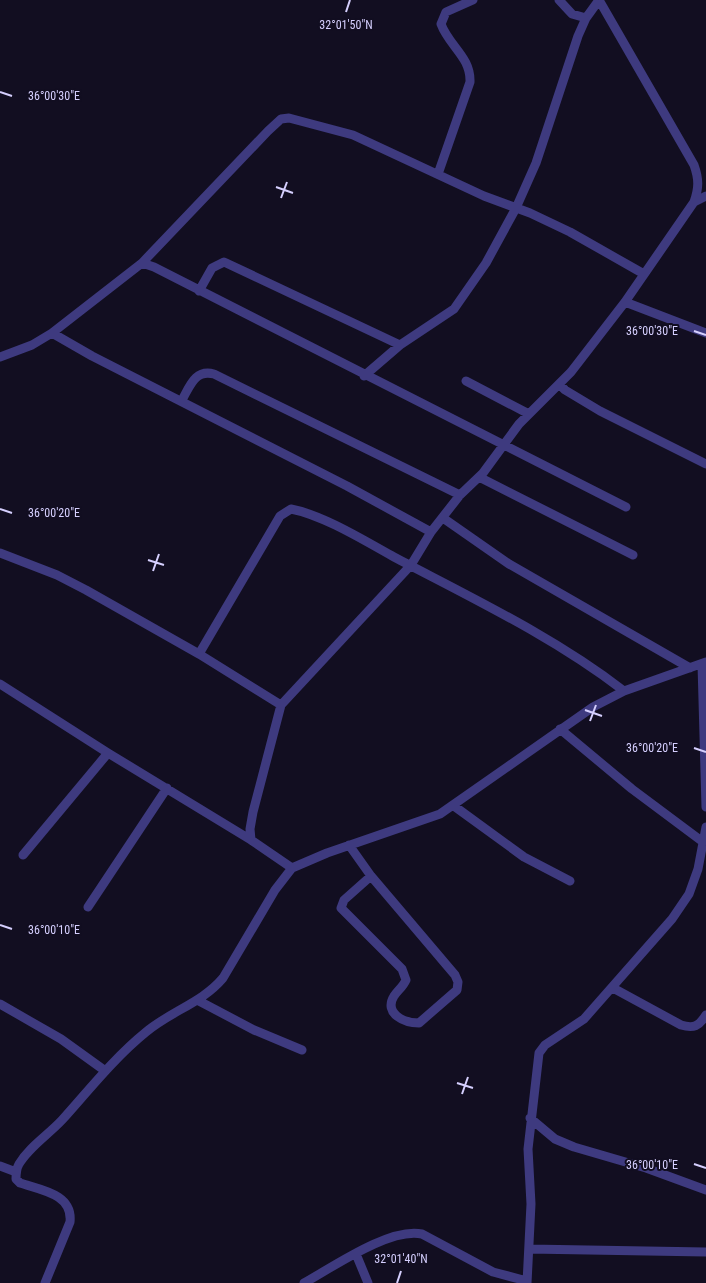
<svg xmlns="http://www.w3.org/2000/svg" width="706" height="1283" viewBox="0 0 706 1283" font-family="'Roboto Condensed',sans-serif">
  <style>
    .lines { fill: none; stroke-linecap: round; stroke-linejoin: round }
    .street { stroke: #3e3a7f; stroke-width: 9 }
    .ticks { fill: none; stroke: #d5cffe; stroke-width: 2 }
    .ticks-label { font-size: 12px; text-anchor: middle; fill: #d5cffe; stroke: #120e21; stroke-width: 4; stroke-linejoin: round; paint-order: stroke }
  </style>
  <rect width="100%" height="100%" fill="#120e21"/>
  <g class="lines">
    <path class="street" d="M559 0 572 14 586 18
      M438 174 470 82C471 57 449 46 441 24L446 12 473 0
      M694 202 706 196
      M142 263 268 131 281 119 289 118 353 135 484 196 530 213 570 232 644 274
      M199 291 212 268 224 262 400 345
      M625 302 706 333
      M52 333 92 356 347 486 431 532
      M0 357 32 345 52 333 142 263 154 267 626 507
      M364 376 400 345 454 309 486 263 516 208 536 163 578 36 586 18 599 0
      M466 381 529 414
      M559 384 565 390 600 411 706 464
      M182 400C190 386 195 369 214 374L460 495
      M479 477 633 555
      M443 518 509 564 690 668
      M0 553 57 575 86 590 199 654 281 705
      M199 654 280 516 291 509C323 515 365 541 394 557 472 598 554 637 624 691
      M702 664 706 807
      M0 684 108 753 251 840
      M560 729 632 789 703 842
      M454 806 524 857 570 881
      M349 845 371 876 455 975 458 982 457 990 419 1023C405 1023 383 1014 394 996 398 990 403 987 406 980L402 969 341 908 344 900 371 876
      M23 855 108 753
      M292 868 251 840 250 829 253 812 281 705 411 565 431 532 460 495 483 473 519 424 571 372 625 302 694 202C699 188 699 179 694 165L599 0
      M88 907 167 788
      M613 988 681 1025C694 1029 699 1026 706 1015
      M199 1001 254 1030 302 1050
      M0 1004 61 1039 104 1070
      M530 1118 555 1139 574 1147 646 1168 706 1190
      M0 1166 16 1172
      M529 1249 706 1252
      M356 1254 368 1283
      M45 1283 70 1222C73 1194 41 1190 20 1183L16 1179C16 1174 16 1169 19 1164 29 1147 48 1135 62 1120 89 1090 114 1058 146 1032 171 1011 202 1003 223 978L275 890 292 868 327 853 440 814 593 707 624 691 706 662
      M304 1283C333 1267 390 1227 422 1234L493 1272 527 1281
      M527 1283 531 1204 528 1149 539 1053 545 1045 584 1019 672 919 689 894 698 869 706 827"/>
  </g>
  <path class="ticks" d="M346 12 350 0M0 92 12 96M276 187 293 193M281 198 287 182M694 331 706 335M0 509 12 513M148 560 164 565M153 571 159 554M585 710 602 716M590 721 596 705M694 748 706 752M0 925 12 929M457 1083 473 1088M462 1094 468 1077M694 1164 706 1168M397 1283 401 1271"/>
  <g class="ticks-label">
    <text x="346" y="29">32°01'50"N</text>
    <text x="54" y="100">36°00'30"E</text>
    <text x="652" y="335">36°00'30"E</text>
    <text x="54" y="517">36°00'20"E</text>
    <text x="652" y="752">36°00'20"E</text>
    <text x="54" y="934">36°00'10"E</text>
    <text x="652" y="1169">36°00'10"E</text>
    <text x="401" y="1263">32°01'40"N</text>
  </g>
</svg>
